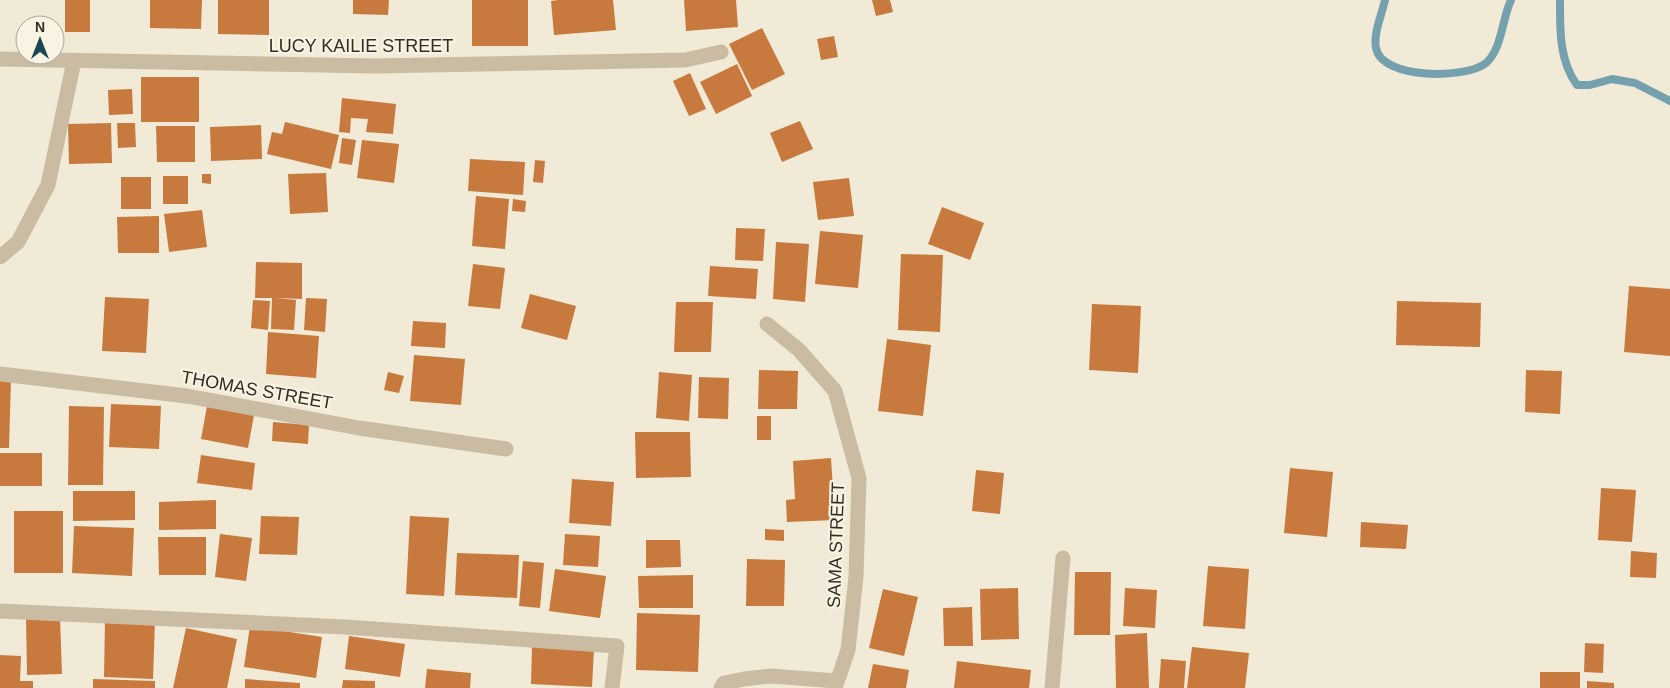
<svg xmlns="http://www.w3.org/2000/svg" width="1670" height="688" viewBox="0 0 1670 688" font-family="Arial,sans-serif">
  <style>
    .lines { fill: none; stroke-linecap: round; stroke-linejoin: round }
    .stream { stroke: #75a1ae; stroke-width: 8 }
    .building { fill: #c87a3e }
    .street { stroke: #c9bca3; stroke-width: 15 }
    .labels { text-anchor: middle; dominant-baseline: central; stroke-width: 4.5; stroke-linejoin: round; paint-order: stroke }
    .street-label { font-size: 18px; fill: #342c25; stroke: #f9f3e3 }
  </style>
  <rect width="100%" height="100%" fill="#f1ead7"/>
  <g class="lines">
    <path class="stream" d="M1385 0C1382 14 1373 34 1376 48 1382 80 1467 79 1486 63 1502 49 1502 19 1511 0
      M1560 0C1560 30 1559 60 1577 85H1590L1612 79 1635 83 1670 101"/>
  </g>
  <path class="building" d="M65 0H90V32H65Z
    M150 0H202L201 29 150 28Z
    M218 0H269V35L218 34Z
    M353 0H389L388 15 353 14Z
    M472 0H528V46H472Z
    M558 0H613L616 30 554 35 551 1Z
    M684 0H736L738 27 686 31Z
    M872 0H890L893 12 876 16Z
    M762 28 785 74 752 90 729 44Z
    M834 36 838 57 821 60 817 39Z
    M737 64 752 96 716 114 700 82Z
    M690 73 706 109 689 116 673 81Z
    M141 77H199V122H141Z
    M132 89 133 114 109 115 108 90Z
    M342 98 396 104 393 134 366 132 368 119 351 118 350 133 339 132Z
    M800 121 813 149 782 162 770 133Z
    M285 122 339 135 331 169 267 154 272 132 282 134Z
    M111 123 112 163 69 164 68 124Z
    M117 123H135L136 147 118 148Z
    M261 125 262 159 211 161 210 127Z
    M156 126H195V162H157Z
    M342 138 356 140 352 165 339 163Z
    M362 140 399 144 394 183 357 178Z
    M470 159 525 162 523 195 468 191Z
    M535 160 545 161 543 183 533 182Z
    M326 173 328 212 290 214 288 174Z
    M202 174H211V184L202 183Z
    M163 176H188V204H163Z
    M121 177H151V209H121Z
    M849 178 854 216 818 220 813 182Z
    M476 196 509 199 505 249 472 246Z
    M513 199 526 201 525 212 512 211Z
    M942 207 984 223 970 260 928 244Z
    M202 210 207 247 169 252 164 214Z
    M159 216V253H118L117 217Z
    M736 228 765 229 763 261 735 260Z
    M820 231 863 235 858 288 815 284Z
    M776 242 809 244 805 302 773 299Z
    M901 254 943 255 940 332 898 330Z
    M256 262 302 263V299L275 298 296 300 294 330 271 329 272 298H255Z
    M473 264 505 268 500 309 468 306Z
    M710 266 758 269 756 299 708 296Z
    M1629 286 1670 289V356L1624 352Z
    M530 294 576 306 567 340 521 328Z
    M105 297 149 299 146 353 102 351Z
    M306 298 327 299 325 332 304 330Z
    M253 300 270 301 268 330 251 328Z
    M1397 301 1481 303 1480 347 1396 345Z
    M676 302H713L711 352H674Z
    M1092 304 1141 306 1138 373 1089 370Z
    M413 321 446 323 445 348 411 346Z
    M268 332 319 336 316 378 266 374Z
    M887 339 931 345 923 416 878 411Z
    M414 355 465 359 461 405 410 401Z
    M759 370 798 371 797 409H758Z
    M1526 370 1562 371 1560 414 1525 412Z
    M388 372 404 376 399 393 384 390Z
    M659 372 692 375 689 421 656 418Z
    M699 377 729 378 728 419 698 418Z
    M0 380H11L9 448H0Z
    M111 404 161 406 159 449 109 447Z
    M69 406 104 407 103 485H68Z
    M207 406 254 415 248 448 201 439Z
    M757 416H771V440H757Z
    M273 422 309 425 308 444 272 441Z
    M635 432H690L691 477 636 478Z
    M0 453H42V486H0Z
    M201 455 255 463 252 490 197 483Z
    M831 458 835 520 787 522 786 500 795 499 793 461Z
    M1290 468 1333 472 1327 537 1284 533Z
    M976 470 1004 473 1000 514 972 511Z
    M572 479 614 482 611 526 569 523Z
    M1601 488 1636 490 1632 542 1598 540Z
    M73 491H135V520L73 521Z
    M216 500V529L159 530V502Z
    M14 511H63V573H14Z
    M261 516 299 517 297 555 259 554Z
    M410 516 449 518 444 596 406 594Z
    M1361 522 1408 525 1406 549 1360 547Z
    M74 526 134 528 132 576 72 573Z
    M765 529 784 530V541L765 540Z
    M220 534 252 538 246 581 215 577Z
    M565 534 600 536 598 567 563 565Z
    M158 537H206V575H159Z
    M646 540H680L681 567 646 568Z
    M1631 551 1657 553 1656 578 1630 577Z
    M457 553 519 555 517 598 455 595Z
    M747 559 785 560 784 606H746Z
    M523 561 544 563 540 608 519 606Z
    M1208 566 1249 569 1245 629 1203 626Z
    M555 569 606 576 600 618 549 611Z
    M1075 572H1111L1110 635H1074Z
    M693 575V608H639L638 576Z
    M1018 588 1019 639 981 640 980 589Z
    M1125 588 1157 590 1155 628 1123 626Z
    M883 589 918 597 904 656 869 648Z
    M972 607 973 646H944L943 608Z
    M637 613 700 615 698 672 636 670Z
    M60 617 62 674 27 675 26 618Z
    M105 620 155 621 153 679 104 677Z
    M250 626 322 637 316 678 244 667Z
    M186 628 237 639 227 688H173Z
    M1147 633 1149 688H1116L1115 635Z
    M349 636 405 644 400 677 345 669Z
    M1585 643 1604 644 1603 673 1584 672Z
    M532 646 594 649 592 687 531 684Z
    M1192 647 1249 653 1245 688H1187Z
    M0 655 21 656 20 681H33V688H0Z
    M1161 659 1186 661 1184 688H1159Z
    M957 661 1031 670 1029 688H954Z
    M873 664 909 670 906 688H868Z
    M427 669 471 673 470 688H425Z
    M1540 672H1580V688H1540Z
    M93 679 155 681V688H93Z
    M245 679 300 683V688H245Z
    M343 680 375 681V688H342Z
    M1587 681 1614 683V688H1587Z"/>
  <g class="lines">
    <path class="street" d="M0 59 375 66 685 60 721 52
      M0 257 18 242 48 185 74 61
      M767 324 799 350 835 391 859 478 856 577 848 650 835 688
      M0 374 187 396 359 428 506 449
      M0 611 345 627 617 646 612 688
      M721 688 724 683 744 679 771 676 836 681
      M1052 688 1063 558"/>
  </g>
  <g class="labels">
    <g class="street-label">
      <text x="361" y="46">LUCY KAILIE STREET</text>
      <text transform="translate(257 390) rotate(10)">THOMAS STREET</text>
      <text transform="translate(836 545) rotate(-88)">SAMA STREET</text>
    </g>
  </g>
  <g transform="translate(40 40)"><circle r="24" fill="#f9f3e3" stroke="#aaa397"/>
  <path d="M0-4L9 19L0 12L-9 19Z" fill="#1a4655"/>
  <text y="-8" font-size="14" font-weight="bold" text-anchor="middle" fill="#342c25">N</text>
  </g>
</svg>
